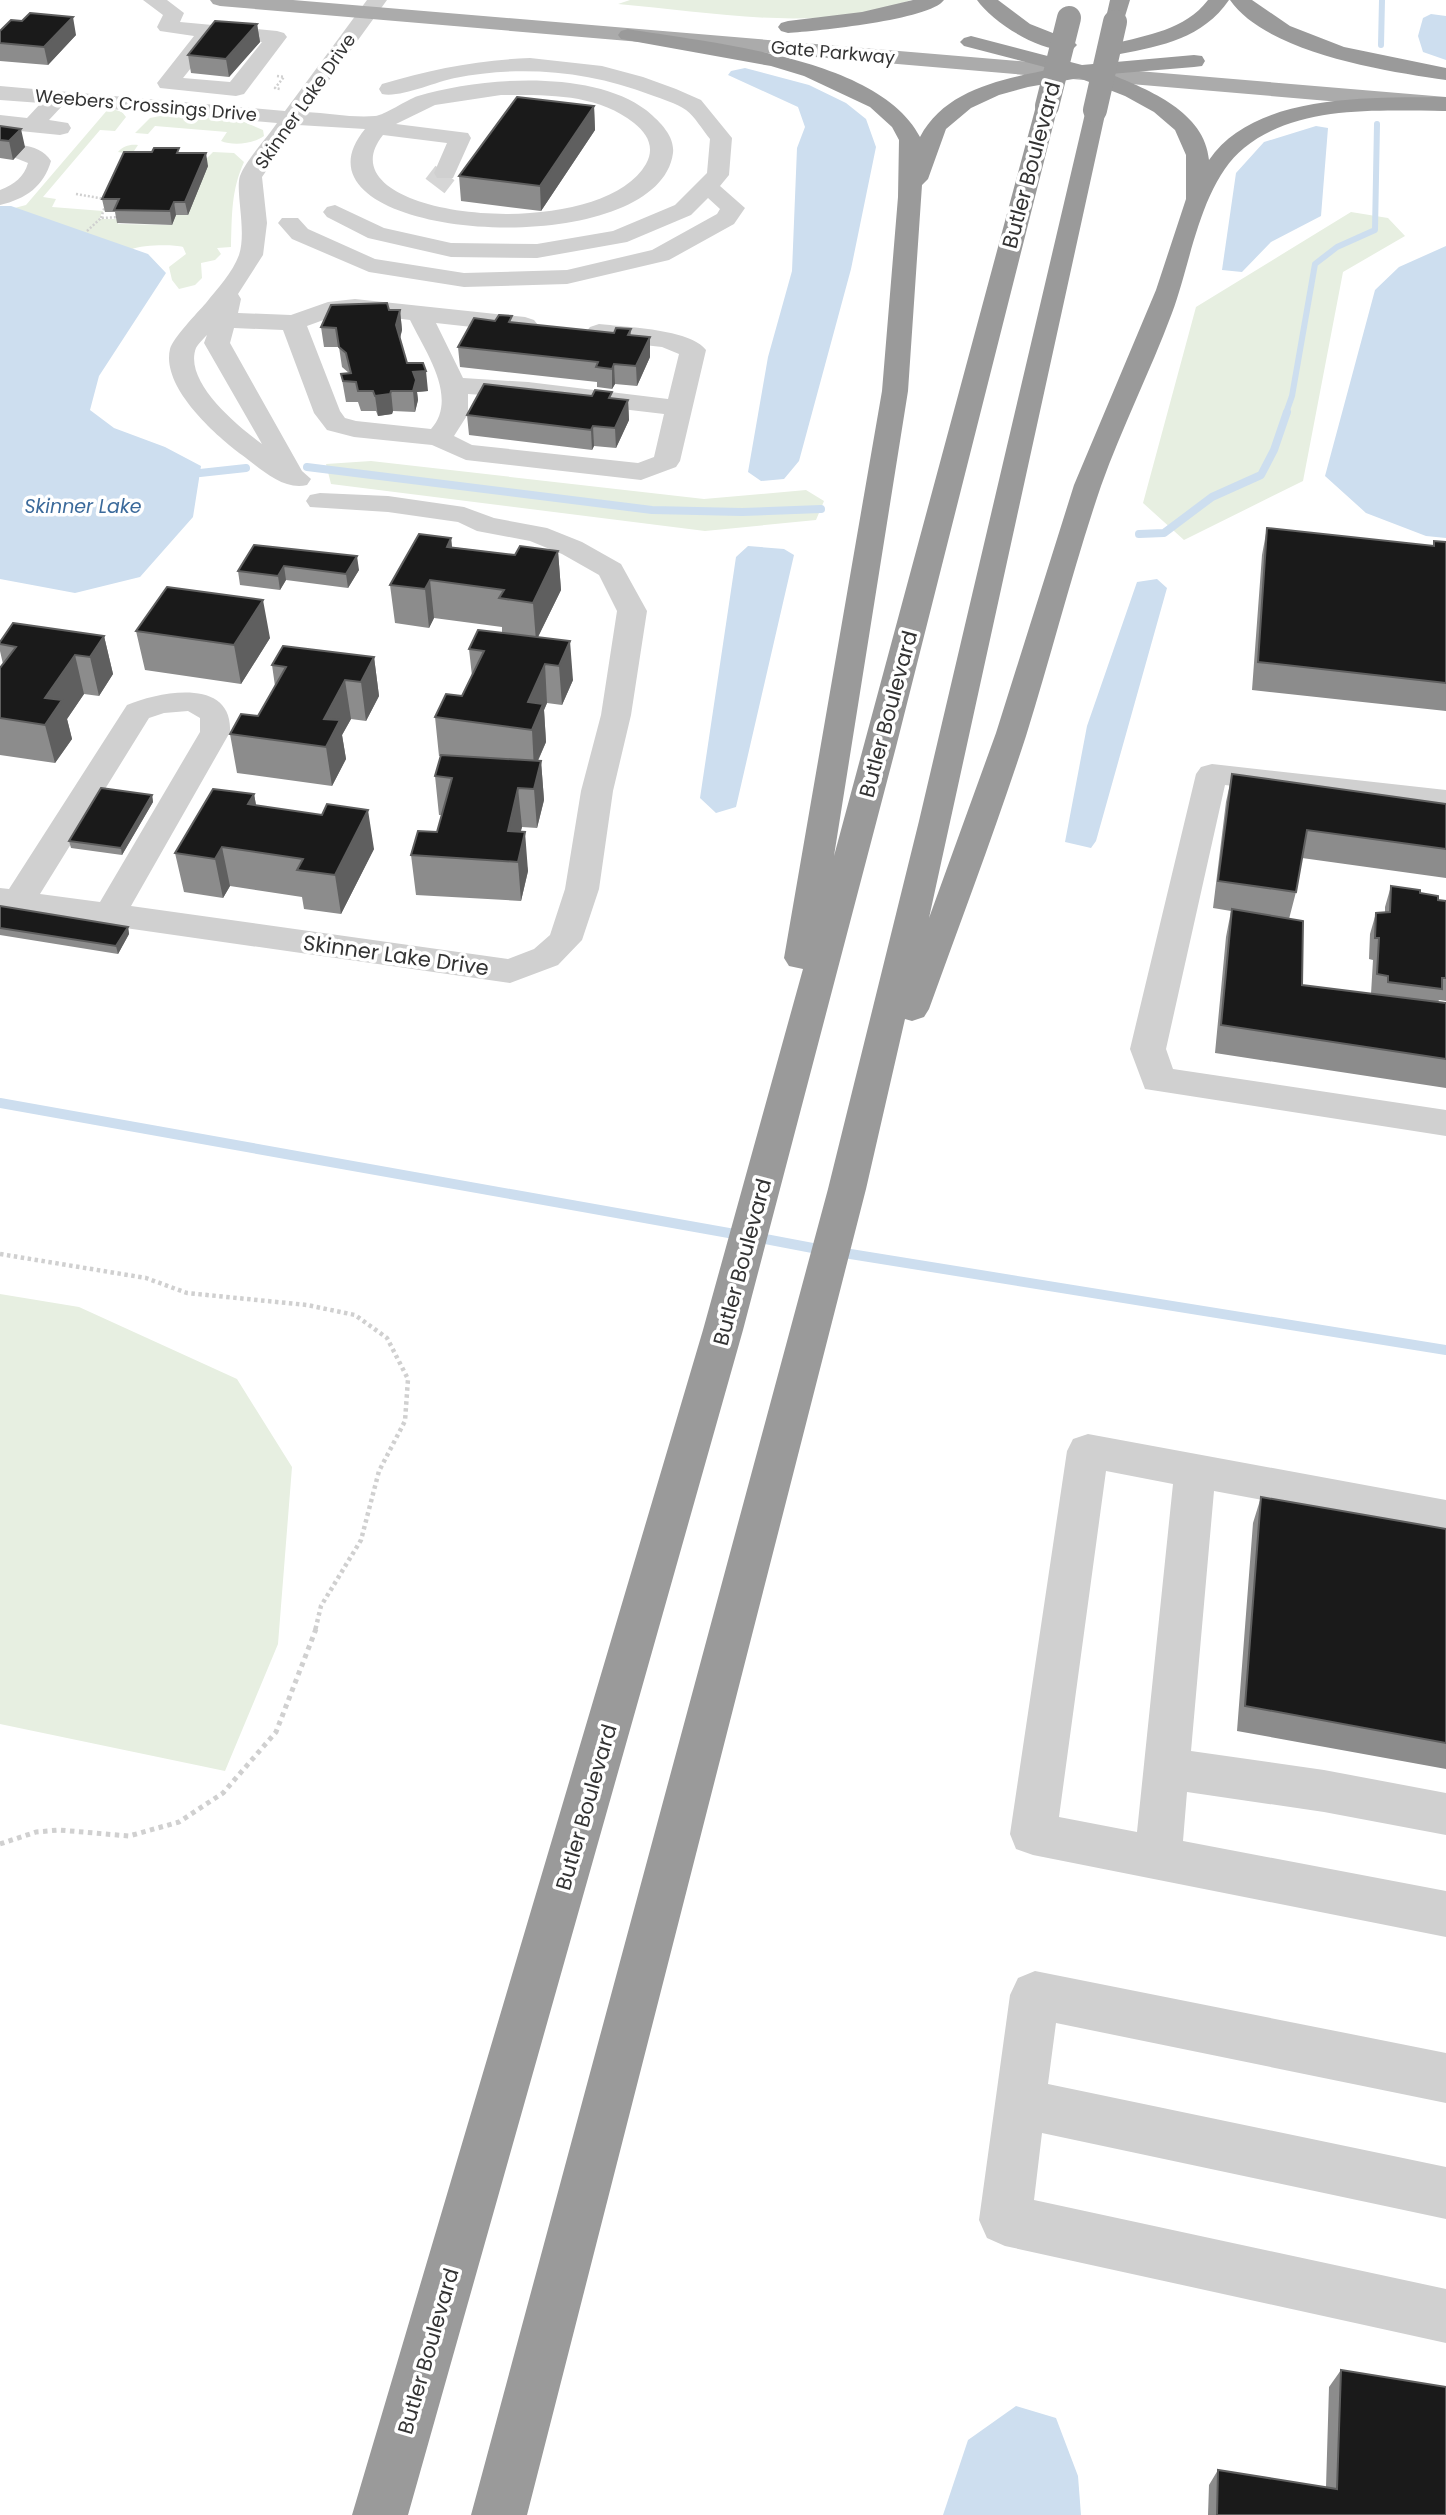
<svg xmlns="http://www.w3.org/2000/svg" width="1446" height="2515" viewBox="0 0 1446 2515" font-family="Poppins,sans-serif">
  <style>
    .green { fill: #e7efe1 }
    .water { fill: #cddeef }
    .lines { fill: none; stroke-linecap: round; stroke-linejoin: round }
    .stream-far2 { stroke: #cddeef; stroke-width: 6 }
    .stream-far1 { stroke: #cddeef; stroke-width: 8 }
    .stream { stroke: #cddeef; stroke-width: 10 }
    .minor-tunnel { stroke: #d6d6d6; stroke-width: 24; stroke-dasharray: 24 11; stroke-linecap: butt }
    .path-far2 { stroke: #d0d0d0; stroke-width: 2.5; stroke-dasharray: 2 2; stroke-linecap: butt }
    .path-far1 { stroke: #d0d0d0; stroke-width: 4.5; stroke-dasharray: 3.5 3.5; stroke-linecap: butt }
    .path { stroke: #d0d0d0; stroke-width: 5; stroke-dasharray: 4.5 4.5; stroke-linecap: butt }
    .minor { fill: #d0d0d0; fill-rule: evenodd }
    .major { fill: #ababab; fill-rule: evenodd }
    .highway { fill: #9a9a9a; fill-rule: evenodd }
    .highway-bridge { stroke: #9a9a9a; stroke-width: 24 }
    .wall { fill: #8c8c8c }
    .shaded-wall { fill: #5f5f5f }
    .building { fill: #1a1a1a; stroke: #5f5f5f; stroke-width: 2 }
    .labels { text-anchor: middle; dominant-baseline: central; stroke-width: 7; stroke-linejoin: round; paint-order: stroke }
    .far-street-label { font-size: 18px; fill: #333; stroke: #fff }
    .far-water-label { font-size: 19px; font-style: italic; fill: #3b6a9b; stroke: #fff }
    .street-label { font-size: 21px; fill: #333; stroke: #fff }
  </style>
  <rect width="100%" height="100%" fill="#fff"/>
  <path class="green" d="M630 0H911C818 34 714 12 618 4Z
    M109 108 122 112 126 117 115 131 100 130 43 197 56 199 52 207 103 211 99 219H119L118 224 172 225 176 215H188L130 154 118 152C123 146 130 144 138 145L134 151 207 158 213 152 234 153 244 162C231 191 232 215 231 247L217 248 221 254 215 260 201 263 202 278 195 285 179 289 172 280 169 267 186 254 183 247C173 244 141 245 132 249L7 210 26 205Z
    M170 114 242 121 263 130 264 136C253 144 233 146 221 141L227 132 155 126 148 134 135 133 150 118Z
    M1351 212 1388 218 1405 236 1343 272 1303 481 1184 540 1143 503 1196 307Z
    M371 461 704 499 806 490 824 501 816 520 705 531 331 484 326 464Z
    M0 1294 79 1307 237 1379 292 1467 278 1644 225 1771 0 1724Z"/>
  <path class="water" d="M1431 14 1446 16V60L1423 52 1418 36 1423 18Z
    M745 68 809 85 846 103 866 119 876 147 851 269 799 461 784 479 761 481 748 472 768 357 792 271 797 148 805 127 798 107 728 75 731 71Z
    M1316 126 1328 128 1321 216 1271 242 1242 272 1222 270 1236 173 1264 142Z
    M0 206H11L148 254 166 273 99 376 90 410 114 428 165 447 201 466 193 517 140 577 75 593 0 579Z
    M1446 246V538L1426 536 1366 513 1325 476 1375 290 1399 267Z
    M748 546 784 549 794 555 736 807 716 813 700 798 736 557Z
    M1157 579 1167 588 1096 841 1091 848 1065 842 1087 726 1137 582Z
    M1016 2406 1056 2418 1078 2476 1081 2515H943L968 2440Z"/>
  <g class="lines">
    <path class="stream-far2" d="M1381 45 1382 0
      M1286 413 1292 396 1315 264 1337 247 1375 230 1377 124"/>
    <path class="stream-far1" d="M307 467 652 510 742 512 821 509
      M200 473 246 468
      M1139 534 1164 533 1212 497 1261 475 1274 450 1287 412"/>
    <path class="stream" d="M0 1103 740 1235
      M755 1237 823 1250
      M838 1252 1446 1350"/>
    <path class="minor-tunnel" d="M435 186 445 173"/>
    <path class="path-far2" d="M277 76 284 77 275 88 280 89
      M76 194 105 199
      M101 218 105 206
      M87 231 101 218 120 217"/>
    <path class="path-far1" d="M0 1254 146 1278 187 1293 307 1305 355 1315 387 1338 408 1379 405 1421 379 1471 361 1540 321 1606 315 1631"/>
    <path class="path" d="M0 1844 36 1832 59 1830 129 1836 179 1822 223 1793 276 1732 316 1629"/>
    <path class="minor" d="M143 0H167L184 13 180 22 277 31 284 33 287 37 244 94 236 96 160 88 157 83 194 36 160 31 157 27 163 15ZM215 38 262 42 230 82 183 78Z
      M367 0H387L306 112C328 113 353 118 375 116 385 115 406 100 418 96 480 77 592 69 646 110 658 120 675 135 673 153 658 268 272 242 365 129L298 125 262 177 267 223 263 255 238 294 241 299 238 313 291 315 328 302 355 299 525 317 534 320 538 325 534 330 525 333 436 323 463 378 528 382 668 399 679 354 662 347 599 340 590 337 586 332 590 327 599 324C624 327 691 329 706 350L680 461 676 467 641 480 466 460 432 445 354 437 327 430 314 413 283 330 234 328 230 343 302 471 311 479 307 485C283 491 260 468 242 455 215 435 161 387 170 349 173 338 197 313 206 303 217 289 233 272 239 255 247 231 235 191 240 176 246 160 267 138 277 123L63 105 49 120 68 123 71 128 68 133 60 135 0 129V115L27 118 41 103 0 100V86L285 111ZM501 95C547 95 596 93 634 123 648 134 655 148 646 164 598 247 316 219 383 135L447 143 434 173 437 178H453L471 138 468 133 396 124 435 105ZM355 313 410 320C425 351 459 398 431 429L356 421 345 418 340 411 307 326 340 314ZM207 335 204 343 262 444C239 427 183 382 196 348 198 344 204 338 207 335ZM468 394 528 398 664 414 654 457 638 463 472 445 454 436 468 414Z
      M530 58 602 66 643 77 676 89 701 100 732 138 729 175 720 186 745 208 734 224 669 260 567 284 464 287 369 272 292 239 278 223 282 218H298L308 229 375 259 464 273 567 270 652 250 717 214 720 209 708 198 691 215 627 242 537 258 451 257 368 238 327 217 323 212 327 207 335 205 384 228 451 243 537 244 613 231 675 205 707 173 710 139C702 129 695 117 686 110 676 103 662 99 651 95 589 71 520 65 455 78 435 82 400 98 382 94L379 89 382 84C431 69 478 60 530 58Z
      M21 145C34 147 44 150 51 161 44 186 26 199 0 205V190C15 184 24 177 28 163L13 157 10 152 13 147Z
      M320 493 388 496 464 507 494 518 547 528 582 542 621 564 647 611 631 715 613 791 599 889 582 940 558 965 510 983 0 910V888L9 889 127 705C160 691 233 677 230 732L131 906 508 959 534 949 550 935 565 889 581 791 601 715 617 611 599 575 562 554 530 541 477 531 458 522 388 512 310 507 306 501 310 495ZM188 711 200 718V732L100 902 40 894 149 718 164 713Z
      M1212 764 1446 790V810L1225 785 1166 1049 1173 1069 1446 1110V1136L1145 1089 1130 1049 1196 774 1201 767Z
      M1088 1434 1446 1500V1534L1214 1491 1191 1751 1324 1770 1446 1793V1835L1324 1812 1187 1792 1183 1841 1446 1891V1937L1033 1855 1016 1849 1010 1834 1067 1451 1073 1439ZM1106 1471 1173 1484 1137 1832 1059 1817Z
      M1035 1971 1446 2053V2103L1056 2023 1048 2084 1446 2167V2219L1042 2133 1034 2200 1446 2289V2343L1005 2246 987 2238 979 2220 1010 1995 1018 1978Z"/>
    <path class="major" d="M210 0H293L1446 97V111L220 6 213 4Z"/>
    <path class="highway" d="M913 0H944C930 20 816 31 788 33L781 31 778 27 781 23 788 21 862 12Z
      M977 0H998L1030 24 1073 41 1077 45 1073 49C1045 56 993 23 977 0Z
      M1110 0H1130L1122 26H1108L1105 22Z
      M1208 0H1229C1203 38 1162 46 1120 54L1113 52 1109 48 1113 44C1147 35 1185 30 1208 0Z
      M1230 0H1252L1290 26 1344 47 1446 68V80C1385 71 1267 53 1230 0Z
      M628 29C709 43 879 57 920 137 945 89 1003 79 1052 69L964 46 960 42 964 38 971 36 1082 65 1194 55 1202 56 1205 61 1202 66 1194 67 1110 74C1149 90 1205 112 1209 160 1255 92 1374 98 1446 97V111C1380 111 1298 104 1244 148 1200 184 1191 263 1172 313 1150 372 1122 427 1101 486 1073 568 1052 653 1026 736 996 828 962 918 929 1009L924 1017 912 1021 905 1019 866 1189 527 2515H471L828 1189 919 821 1087 105H1103L1106 110 929 918 996 733 1074 485 1156 290 1186 199V155L1175 130 1154 112 1125 96 1079 78 1028 87 999 95 971 108 946 129 928 179 922 185 908 391 834 856 1036 106 1039 101H1055L1058 106 896 747 743 1330 408 2515H352L703 1330 803 969 789 966 784 958 882 391 898 197 899 140 892 127 870 107 804 76 771 66 621 39 618 35 621 31Z"/>
    <path class="highway-bridge" d="M1047 106 1069 18
      M1095 110 1115 22"/>
  </g>
  <path class="wall" d="M257 24 260 42 229 77 191 73 188 55Z
    M0 31 76 35 48 65 0 61Z
    M594 106 595 130 541 211 461 201 459 176Z
    M0 126 25 147 13 160 0 158Z
    M179 153 208 166 188 215H176L172 225 117 223 115 212H105L102 199Z
    M389 310H400L402 330 400 339 407 363 428 391 417 392 418 400 415 412 393 411 392 414 378 416 376 411H361L358 402H346L341 374 349 373 342 367 339 347H324L321 327Z
    M512 323 614 333 631 329V335L650 337V357L637 386 615 384 612 389 597 387V382L460 367 458 347Z
    M612 398 628 400 629 420 616 448 594 446 592 450 469 435 467 415Z
    M1267 528 1433 546 1434 541 1446 542V711L1252 690 1262 555Z
    M451 538 452 547 515 555 558 551 561 590 538 637 573 680 562 705 547 703 544 710 546 742 538 761H541L544 800 537 828 522 827 520 832 528 871 521 901 416 895 411 855 437 832 442 815H439L435 776 441 756H439L435 717 462 696 472 676 469 649 502 633V627L434 618 429 628 395 623 390 585Z
    M254 545 359 570 348 588 286 580 280 590 240 585 238 571Z
    M136 631 270 638 241 684 145 670Z
    M104 636 113 674 99 696 84 694 67 719 72 739 55 763 0 755V668L3 664 0 651V642Z
    M374 657 379 696 366 721 351 719 342 735 346 759 332 786 237 773 230 734 258 716 275 686 272 665Z
    M1232 774 1446 804V878L1302 858 1296 892 1289 919 1302 985 1371 994 1373 960 1369 959 1370 934 1376 913 1385 912V907L1391 886 1420 893 1438 900 1446 901V1001L1439 1000 1438 1002 1446 1003V1088L1215 1053 1226 937 1231 911 1213 908 1226 802Z
    M254 794 256 805 374 849 341 914 304 909 302 897 230 886 223 898 184 892 175 853Z
    M152 795 153 802 122 855 71 848 69 841Z
    M0 906 128 927 129 934 118 954 0 935Z
    M1261 1497 1446 1529V1769L1237 1731 1253 1523Z
    M1341 2370 1446 2515H1208L1209 2485 1218 2470 1326 2487 1329 2387Z"/>
  <path class="shaded-wall" d="M73 17 76 35 48 65 44 47Z
    M257 24 260 42 229 77 226 59Z
    M594 106 595 130 541 211 540 186Z
    M21 129 25 147 13 160 9 141Z
    M206 153 208 166 188 215 185 202Z
    M174 202 176 215 172 225 170 211Z
    M400 310 402 330 398 345 396 325Z
    M650 337V357L637 386 636 366Z
    M614 364 615 384 612 389V369Z
    M426 371 428 391 417 392 418 400 415 412 413 391V372Z
    M391 391 393 411 392 414 378 416 375 396Z
    M628 400 629 420 616 448 615 428Z
    M593 426 594 446 592 450 591 430Z
    M451 538 455 576 447 547Z
    M558 551 561 590 536 641 533 603Z
    M357 556 359 570 348 588 346 574Z
    M284 566 286 580 280 590 278 576Z
    M430 580 434 618 429 628 425 589Z
    M263 600 270 638 241 684 234 645Z
    M104 636 113 674 99 696 90 657Z
    M570 641 573 680 562 705 559 666Z
    M75 655 84 694 67 719 72 739 55 763 45 725V698Z
    M374 657 379 696 366 721 361 682Z
    M545 664 547 703 544 710 546 742 534 769 532 730 528 702Z
    M345 680 351 719 342 735 346 759 332 786 326 747 324 719Z
    M541 761 544 800 537 828 534 789Z
    M518 788 522 827 513 862 508 831Z
    M254 794 261 833 248 804Z
    M152 795 153 802 122 855 121 848Z
    M368 810 374 849 341 914 335 875Z
    M525 832 528 871 521 901 518 862Z
    M222 847 230 886 223 898 215 859Z
    M128 927 129 934 118 954 116 946Z"/>
  <path class="building" d="M30 13 73 17 44 47 0 43V31L11 20 22 21Z
    M215 21 257 24 226 59 188 55Z
    M517 97 594 106 540 186 459 176Z
    M0 126 21 129 9 141 0 140Z
    M154 148H179L177 153H206L185 202H174L170 211 114 210 119 199H102L124 152H152Z
    M387 303 389 310H400L396 325 407 363H423L426 371 413 372 416 380 413 391H391L390 394 375 396 373 391H358L356 382 343 381 341 374 351 373 346 353 339 347 336 328 321 327 331 305Z
    M499 315 512 316 509 322 614 333 616 328 631 329 628 335 650 337 636 366 614 364 612 369 596 367 598 362 458 347 474 318 495 321Z
    M484 384 592 396 595 390 612 392 609 398 628 400 615 428 593 426 591 430 467 415Z
    M1267 528 1434 546V541L1446 542V683L1258 662Z
    M419 534 451 538 447 547 515 555 520 546 558 551 533 603 499 598 504 590 430 580 425 589 390 585Z
    M254 545 357 556 346 574 284 566 278 576 238 571Z
    M167 587 263 600 234 645 136 631Z
    M13 623 104 636 90 657 75 655 45 698 62 700 45 725 0 718V668L16 647 0 644V642Z
    M478 630 570 641 559 666 545 664 528 702 543 704 532 730 435 717 446 694 462 696 484 651 469 649Z
    M283 646 374 657 361 682 345 680 324 719 340 720 326 747 230 734 241 714 258 716 286 667 272 665Z
    M441 755 541 761 534 789 518 788 508 831 525 832 518 862 411 855 418 831 437 832 452 778 435 776Z
    M1232 774 1446 804V849L1307 830 1296 892 1218 881Z
    M101 788 152 795 121 848 69 841Z
    M213 789 254 794 248 804 322 815 327 804 368 810 335 875 297 870 303 859 222 847 215 859 175 853Z
    M1391 886 1420 890V893L1438 896V900L1446 901V978H1442V989L1388 982V976L1377 974 1379 938H1375L1376 913 1390 912Z
    M0 906 128 927 116 946 0 928Z
    M1232 909 1303 921 1302 985 1446 1003V1059L1221 1025Z
    M1261 1497 1446 1529V1743L1245 1706Z
    M1341 2370 1446 2387V2515H1217L1218 2470 1337 2489Z"/>
  <g class="labels">
    <g class="far-street-label">
      <text transform="translate(833 52) rotate(5)">Gate Parkway</text>
      <text transform="translate(305 101) rotate(-55)">Skinner Lake Drive</text>
      <text transform="translate(146 105) rotate(5)">Weebers Crossings Drive</text>
    </g>
    <g class="far-water-label">
      <text x="83" y="506">Skinner Lake</text>
    </g>
    <g class="street-label">
      <text transform="translate(1031 165) rotate(-75)">Butler Boulevard</text>
      <text transform="translate(888 714) rotate(-75)">Butler Boulevard</text>
      <text transform="translate(396 955) rotate(8)">Skinner Lake Drive</text>
      <text transform="translate(742 1262) rotate(-75)">Butler Boulevard</text>
      <text transform="translate(586 1807) rotate(-74)">Butler Boulevard</text>
      <text transform="translate(428 2351) rotate(-74)">Butler Boulevard</text>
    </g>
  </g>
</svg>
